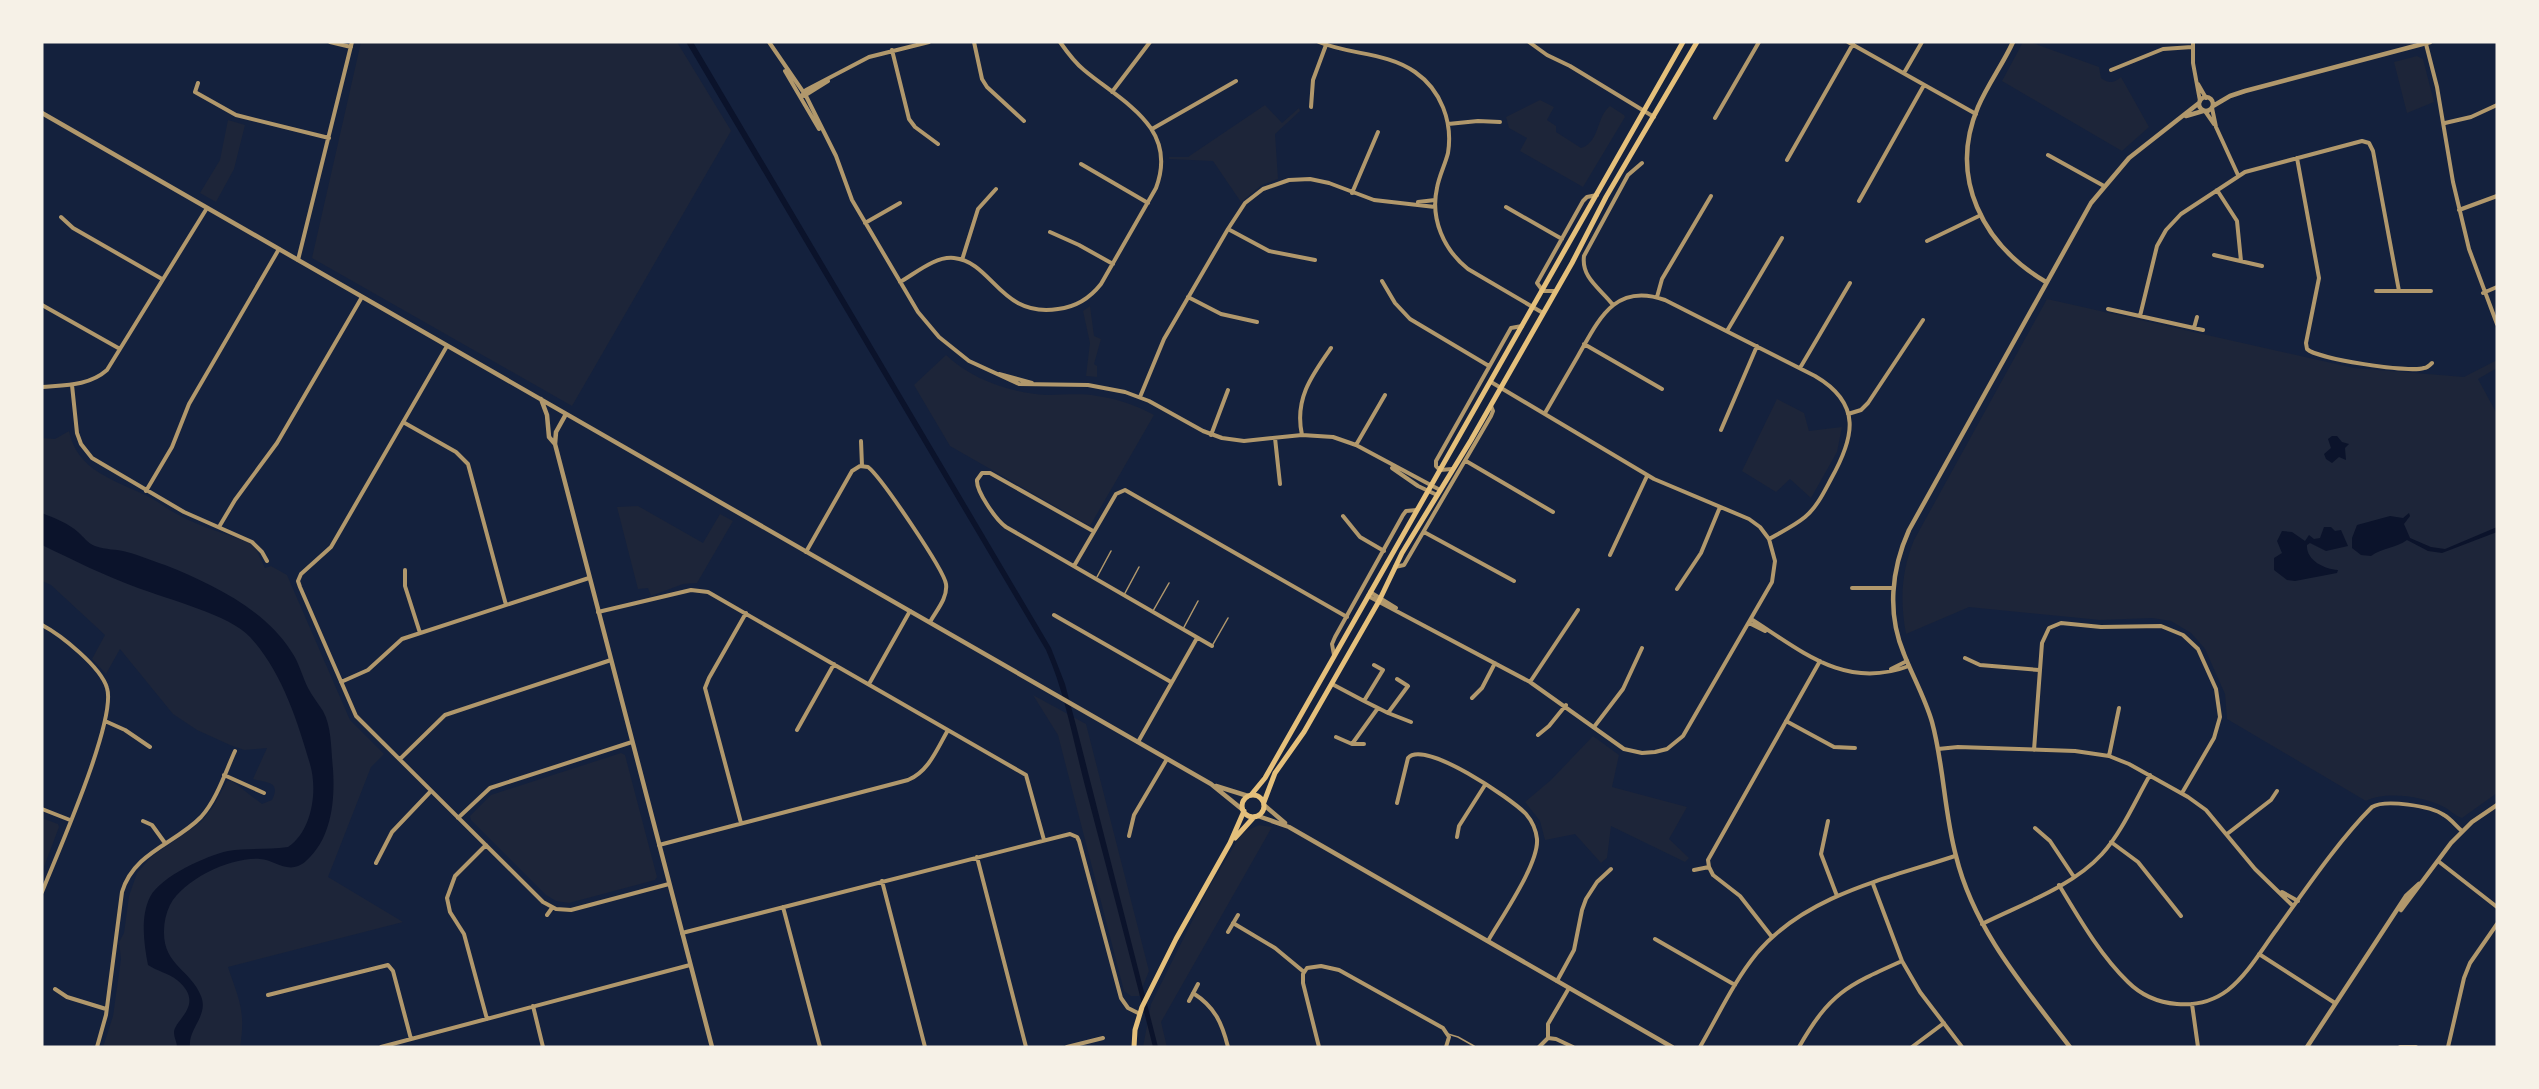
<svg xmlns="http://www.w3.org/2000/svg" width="2539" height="1089" viewBox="0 0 2539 1089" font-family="Commissioner,sans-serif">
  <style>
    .green { fill: #1d2539 }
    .water { fill: #0b132b }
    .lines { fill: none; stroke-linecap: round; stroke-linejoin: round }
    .service { stroke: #b1986c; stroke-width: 1.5 }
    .minor { stroke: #b1986c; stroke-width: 4 }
    .tertiary { stroke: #b1986c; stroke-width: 4.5 }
    .secondary { stroke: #e5c07b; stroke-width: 5 }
  </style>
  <rect width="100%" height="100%" fill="#14213d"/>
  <path class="green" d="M361 42H677L730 129 731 131 572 406 312 258Z
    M2023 42H2030L2099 67 2101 78C2109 84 2114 83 2121 77L2149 127 2122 151 2002 81Z
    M2417 56 2423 59 2434 102 2407 113 2394 62Z
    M1540 100 1554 107 1547 120 1556 126V132L1581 148C1600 142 1596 117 1610 106L1624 115 1625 117 1583 187 1520 151 1527 138 1509 128 1506 117Z
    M1265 105 1282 123 1299 108 1300 111 1275 134 1278 179 1262 185 1241 202 1213 161 1169 159V157H1188Z
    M228 120 245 125 234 169 216 202 200 193 220 160Z
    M2047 299 2354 368 2464 377 2497 360V368L2478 379 2497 414V793L2462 818C2455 816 2449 809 2442 806 2422 796 2385 791 2366 801L2227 719 2225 694 2205 649 2191 633 2171 621 2152 618 2100 620 1969 607 1906 634C1900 601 1901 572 1914 540Z
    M1090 306 1094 336 1101 339 1094 364 1097 366V377L1086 376 1090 343 1083 311Z
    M946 355C972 380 1012 393 1047 395 1064 395 1081 393 1097 396 1118 399 1136 405 1154 415L1090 526 950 446 914 385Z
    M1777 399 1804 413 1809 431 1842 427 1837 452 1811 498 1790 479 1776 492 1742 471Z
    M69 431C77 471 115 480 147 496 158 501 168 510 179 515 200 527 225 533 248 542L256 549 265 568 271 566 287 575 350 720 384 754 371 767 328 877 403 922 228 967C239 1000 246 1011 240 1047H103L113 1016 121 959 119 942 124 933 129 896 137 873 151 857 201 822 213 807 227 781H232L262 804 272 800C282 780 264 783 253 779L267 748 244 750 230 745 197 730 173 714 120 649 106 674 92 659 105 635 51 585 42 581V438L55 439Z
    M638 506 703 543 720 514 733 521 697 583 683 584 651 596 648 588 638 589 617 507Z
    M1033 695 1086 724 1149 971 1139 996H1131L1124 991 1058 735Z
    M1593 736 1619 755 1612 787 1687 807 1669 839 1689 858 1685 862 1611 826 1607 858 1601 863 1575 834 1545 840 1540 821 1525 802 1551 780Z
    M621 753 625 755 657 877 655 880 569 903 556 901 546 895 471 820 470 816 491 795Z
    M42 818 58 824 59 827 42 872Z
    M1259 825 1272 827 1161 1022 1167 1047H1143L1151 1004 1208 889 1242 833Z"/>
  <path class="water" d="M686 42H693L1051 648 1065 684 1077 729 1158 1047H1153C1131 960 1108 873 1085 786 1073 740 1065 693 1046 650Z
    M2332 436H2337L2342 442 2349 444 2345 448 2346 460 2339 457 2332 463 2326 459 2324 454 2331 448 2328 439Z
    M42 513C54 518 68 523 78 532 84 537 87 543 95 546 106 550 116 549 127 552 139 555 153 561 165 565 210 583 265 609 291 651 299 662 302 676 308 688 312 696 318 703 323 711 332 727 331 751 333 769 335 800 332 838 306 861 289 876 276 860 260 859 231 857 184 879 170 905 166 913 164 922 164 931 163 965 191 970 201 996 209 1016 188 1028 190 1047H177C177 1042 174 1038 174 1033 173 1020 207 1005 177 980 168 973 157 971 148 965 144 944 140 917 150 897 161 876 206 856 228 851 247 848 268 850 288 847 312 831 318 791 310 764 297 720 282 672 250 637 230 615 167 599 138 588 105 576 73 560 42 545Z
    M2409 513 2410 516 2404 524 2410 538 2431 547 2445 549 2497 527V532L2442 553 2428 551 2407 540C2396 548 2382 548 2371 556L2361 555 2352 548V538L2357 525 2390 516 2403 518Z
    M2324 527H2331L2335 531 2341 530 2348 546 2326 551 2310 543 2307 545C2306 560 2324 569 2338 570L2337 573 2295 581 2287 580 2274 570V558L2282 553 2277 541 2282 531 2292 532 2305 541 2309 535 2314 539 2320 538Z"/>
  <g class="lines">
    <path class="service" d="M1097 577 1111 551
      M1124 595 1139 567
      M1153 611 1169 583
      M1183 629 1198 601
      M1212 646 1228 618
      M1448 1034 1458 1037 1474 1046"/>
    <path class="minor" d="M330 42 351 47
      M769 42 806 96 836 156 852 200 918 312 939 337 969 361 1019 384 1088 385 1125 392 1149 401 1203 431 1222 438 1244 441 1302 435 1333 437 1356 445 1440 490
      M974 42 982 79 987 87 1024 121
      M1319 42C1350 55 1387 52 1415 72 1441 90 1453 122 1448 153 1445 165 1439 176 1437 188 1430 219 1444 250 1468 269L1543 313
      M1529 42 1547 55 1570 66 1654 117
      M1848 42 1976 114
      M2193 42V63L2200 101
      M2426 44 2437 87 2453 182 2469 249 2497 324
      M892 50 909 119 915 127 938 144
      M2111 70 2163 49 2192 47
      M785 71 819 129
      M1904 73 1922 42
      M198 83 195 92 236 115 329 138
      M2198 84 2206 98
      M1112 92 1150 42
      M804 96 828 81
      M801 97 806 90 869 57 929 42
      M1311 107 1313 80 1326 45
      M2212 108 2216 127 2238 175
      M2205 111 2214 124
      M1715 118 1759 42
      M2445 123 2471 117 2497 105
      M1448 124 1478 121 1500 122
      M1152 129 1236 81
      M2048 155 2104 186
      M2297 158 2319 278 2306 343 2307 349C2317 359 2410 373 2424 368 2427 368 2430 365 2432 363
      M1787 160 1853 44
      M1081 164 1148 203
      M2217 190 2237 221 2241 261
      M1352 193 1378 132
      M1859 201 1924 85
      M1418 202 1435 200
      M1506 207 1562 239
      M2459 210 2497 196
      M61 217 73 228 162 279
      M865 223 900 203
      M1228 229 1269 251 1315 260
      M1050 232 1079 245 1113 264
      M1927 241 1981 215
      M2214 255 2262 266
      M298 260 352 42
      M962 260 978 209 996 189
      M1382 281 1395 303 1410 319 1489 366
      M900 282C916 273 935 256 954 258 993 262 1000 318 1058 309 1076 307 1090 298 1101 284L1156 188C1179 127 1122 102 1084 70 1074 62 1067 52 1060 42
      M1556 291H1543L1537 283 1583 201 1587 197 1597 195
      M2376 291H2431
      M2483 293 2497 287
      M1188 297 1221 314 1257 322
      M1657 297 1662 279 1711 196
      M42 305 120 349
      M1613 305C1601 289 1581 278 1584 256L1628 175 1642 163
      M2108 309 2203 330
      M2140 316 2157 246 2166 230 2181 214 2245 172 2362 141 2369 143 2373 151 2399 291
      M2194 328 2197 317
      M1727 331 1782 238
      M1584 344 1662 389
      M447 346 331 547 301 574 298 581 300 587 356 716 543 902 556 909 571 910 669 884
      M1800 368 1850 283
      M999 374 1032 383
      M72 385 77 433 81 444 92 458 184 512 252 542 262 552 267 561
      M42 387C65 385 89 386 107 370L207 208
      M1140 397 1164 339 1228 229 1245 203 1263 189 1289 180 1310 179 1329 183 1374 200 1435 207
      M1545 413C1556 394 1567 375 1578 356 1599 319 1615 282 1665 300L1815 376C1863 404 1854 438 1831 479 1824 492 1817 507 1805 517 1794 526 1781 532 1769 539
      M1848 414 1861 410 1868 403 1923 320
      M403 422 456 452 468 464 506 605
      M1721 430 1757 346
      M1211 435 1228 390
      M1302 435C1294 399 1312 375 1331 348
      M1275 438 1280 484
      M861 441 862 466
      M1356 445 1385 395
      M1466 461 1553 512
      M1392 468 1418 486 1437 495
      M1452 469 1440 470 1436 466V461L1511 328 1522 326
      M146 491 172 447 189 404 279 249
      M1343 516 1360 537 1384 551
      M219 527 235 500 277 443 362 297
      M1093 531 990 473H982L977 480C976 491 996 520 1006 527L1212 646
      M1424 532 1514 581
      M806 552 852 471 860 466 868 467C881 477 944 570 946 584 948 598 936 611 930 622
      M1610 555 1647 476
      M1074 566 1116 494 1125 490 1347 617
      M1395 567 1404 565 1491 416 1493 411 1491 406
      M405 570V586L420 633
      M1852 588H1893
      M1677 589 1701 553 1720 507
      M1370 592 1396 608
      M1368 596 1530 682 1624 749 1642 753 1655 752 1667 749 1683 736 1772 582 1775 561 1769 539 1760 527 1749 519 1654 479 1491 382
      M598 612 691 590 708 592 1026 775 1044 840
      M1054 615 1171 682
      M1751 619C1803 652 1845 690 1909 666
      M1749 623 1765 631
      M42 625C61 635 101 667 107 688 117 720 57 854 42 892
      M1334 655 1332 644 1335 637 1403 515 1406 511 1417 510
      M1965 658 1980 665 2039 670
      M1891 669 1907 661
      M341 682 368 670 402 639 589 578
      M1530 682 1578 610
      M869 684 910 611
      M1332 684 1364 701 1383 670 1374 665
      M1472 698 1482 688 1495 663
      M1378 708 1388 713 1408 686 1397 679
      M1388 713 1411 722
      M105 721 125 730 150 747
      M1786 721 1834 747 1855 748
      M1594 727 1623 689 1642 648
      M797 730 834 664
      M1538 735 1549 726 1566 705
      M1336 737 1352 744 1378 708 1364 701
      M1138 742 1197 638
      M1352 744H1364
      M1938 749 1958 747 2075 751 2109 756 2129 764 2188 797 2206 810 2255 869 2293 906
      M2034 750 2042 643 2049 628 2061 623 2101 627 2161 626 2183 635 2198 649 2216 689 2220 717 2214 738 2182 793
      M2109 756 2119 708
      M400 759 445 715 611 660
      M224 775 264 793
      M1397 803 1408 758C1424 739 1512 799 1526 814 1532 821 1536 830 1537 839 1539 864 1501 918 1488 941
      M42 809 70 820
      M458 818 490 788 632 742
      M143 821 152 825 165 843
      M1828 821 1821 854 1837 896
      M741 823 705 688 709 678 746 613
      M2035 828 2050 841 2074 877
      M2227 834 2271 800 2277 791
      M1129 836 1134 815 1167 759
      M1457 837 1459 826 1485 785
      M2111 842 2138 862 2181 916
      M486 845 455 876 447 898 450 912 464 934 487 1019
      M659 845 908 780C929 771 937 749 948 730
      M977 857 1026 1047
      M2438 861 2497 907
      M376 863 392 832 431 791
      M1694 870 1709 867
      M882 881 925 1047
      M1873 884 1902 961 1920 992 1962 1047
      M2059 885C2079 918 2100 955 2128 982 2154 1008 2199 1012 2228 990 2248 974 2262 949 2277 929 2305 890 2339 840 2372 807 2385 799 2431 806 2444 815 2451 819 2456 826 2462 831
      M2282 892 2298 901
      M783 907 820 1047
      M547 915 552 908
      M1233 923 1275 948 1304 972
      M1982 924C2022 904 2072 887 2102 854 2122 832 2135 801 2150 775
      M1228 932 1238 915
      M682 933 1070 834 1077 837 1079 841 1121 998 1128 1008 1140 1014
      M1772 937 1740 896 1713 875 1709 867 1708 860 1820 661
      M1655 939 1735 985
      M2259 954 2335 1003
      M1557 981 1574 950 1582 910 1586 899 1597 882 1611 869
      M55 989 67 997 106 1009
      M1193 993C1215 1007 1222 1023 1228 1047
      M268 995 388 965 393 971 411 1039
      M1189 1001 1198 984
      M2192 1004 2198 1047
      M533 1006 543 1047
      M1548 1038V1024L1569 988
      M97 1047 106 1015 122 892C134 852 175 844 201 817 217 799 225 773 235 751
      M381 1047 690 965
      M1067 1047 1103 1038
      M1319 1047 1303 983V974L1307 968 1321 966 1339 970 1443 1028 1449 1037 1446 1047
      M1539 1047 1548 1038 1556 1039 1573 1047
      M1700 1047C1718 1016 1734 981 1757 953 1806 895 1886 879 1955 856
      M1799 1047C1830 993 1846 986 1902 961
      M1912 1047 1944 1023
      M2400 1047H2416
      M2448 1047 2464 978 2470 963 2497 924"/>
    <path class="tertiary" d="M2013 42C2003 64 1988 84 1978 107 1948 178 1983 245 2046 282
      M2199 104a7 7 0 1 1 14 0a7 7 0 1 1-14 0Z
      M2213 106 2230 96 2245 91 2430 42
      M42 113 1211 784 1243 810
      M2186 116 2203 111
      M541 399 547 415 549 437 555 444
      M566 414 556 432 555 444 712 1047
      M1216 786 1248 796
      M1264 805 1285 823
      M1258 816 1289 827 1672 1047
      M2401 910 2451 843 2472 822 2497 805
      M2070 1047C2025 988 1974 930 1956 856 1944 812 1944 766 1932 722 1925 698 1913 677 1904 654 1887 614 1891 570 1909 530L2091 203 2129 158 2199 103
      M2307 1047 2406 896 2419 884"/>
    <path class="secondary" d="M1251 795 1265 778 1683 42
      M1242 806a11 11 0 1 1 22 0a11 11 0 1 1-22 0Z
      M1264 802 1275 773 1304 732 1379 601 1402 553 1471 440 1572 263 1606 197 1697 42
      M1235 838 1254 817
      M1134 1047 1135 1030 1142 1007 1176 939 1230 843 1244 811"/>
  </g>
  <rect width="2539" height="1089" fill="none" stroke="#f6f1e7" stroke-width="87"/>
</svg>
